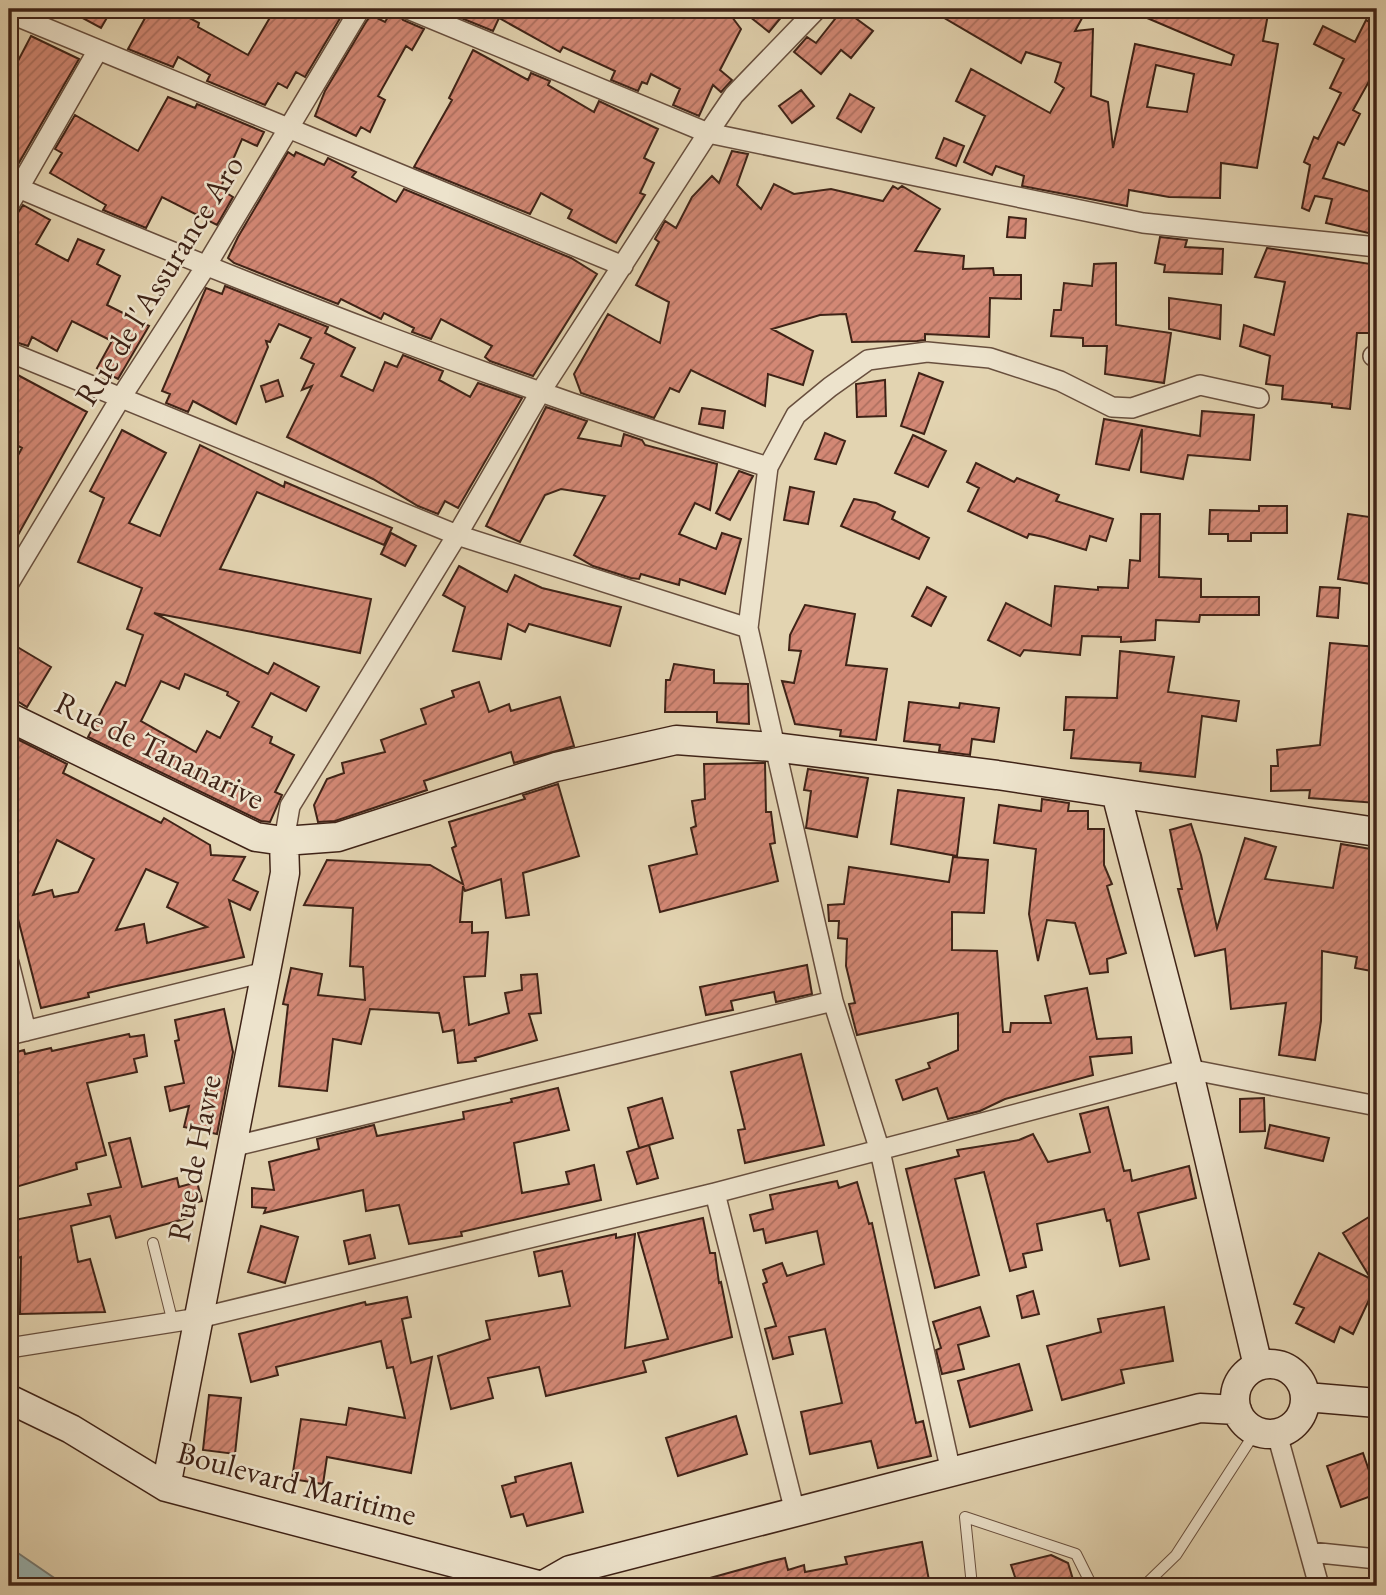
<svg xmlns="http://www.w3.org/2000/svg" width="1386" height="1595" viewBox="0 0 1386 1595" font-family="'EB Garamond',serif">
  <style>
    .water { fill: #99b6b6; stroke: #757b76; stroke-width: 2 }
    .building { fill: url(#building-hatch); stroke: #3f2317; stroke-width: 2; fill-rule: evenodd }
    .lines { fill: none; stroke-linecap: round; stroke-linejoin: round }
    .lane-casing { stroke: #684f3e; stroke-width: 12 }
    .street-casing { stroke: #684f3e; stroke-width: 22 }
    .secondary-casing { stroke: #3f2317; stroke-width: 31 }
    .lane { stroke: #ede3cc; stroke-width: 10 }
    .street { stroke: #ede3cc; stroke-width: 19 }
    .secondary { stroke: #ede3cc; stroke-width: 28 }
    .labels { text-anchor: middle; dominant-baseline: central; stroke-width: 5; stroke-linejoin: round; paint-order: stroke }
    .street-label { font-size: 32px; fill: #3f2317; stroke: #ede3cc }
  </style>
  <defs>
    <pattern id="building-hatch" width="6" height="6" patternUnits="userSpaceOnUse" patternTransform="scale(1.75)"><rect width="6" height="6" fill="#d38875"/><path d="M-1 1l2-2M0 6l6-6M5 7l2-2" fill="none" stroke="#ad6f5f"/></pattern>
  </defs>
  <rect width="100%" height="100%" fill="#e3d4b1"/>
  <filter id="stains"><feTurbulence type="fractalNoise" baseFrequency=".00286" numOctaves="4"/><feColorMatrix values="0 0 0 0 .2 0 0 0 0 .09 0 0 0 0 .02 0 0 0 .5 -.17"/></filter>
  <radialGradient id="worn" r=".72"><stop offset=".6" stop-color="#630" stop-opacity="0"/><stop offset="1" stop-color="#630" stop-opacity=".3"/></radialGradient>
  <path class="water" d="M9 1548 15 1551 66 1586H9Z"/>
  <path class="building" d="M66 9H112L101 28Z
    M150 9H173L199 23 198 27 248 55 275 9 345 10 305 77 296 72 287 88 278 83 265 105 207 81 210 75 178 57 173 67 128 49Z
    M393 9H396L403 20 424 29 412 50 406 46 378 96 385 100 370 132 361 127 356 136 315 116 325 91 366 22 371 15 385 22Z
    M439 9H726L741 29 720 70 732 80 721 92 713 85 699 116 673 105 680 89 651 74 647 84 642 82 638 91 611 80 615 71 563 47 560 52 499 18 493 31Z
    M740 9H788L769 32Z
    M843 9 873 31 851 58 841 50 821 74 794 52 807 37 816 43Z
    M929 9H1087L1075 31 1093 29 1091 96 1108 102 1113 148 1135 44 1231 65 1234 55 1126 9H1269L1263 41 1278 44 1257 168 1221 163 1220 198 1169 197 1129 190 1127 206 1022 186 1024 176 996 166 992 175 964 162 985 116 956 101 971 69 1050 113 1064 88 1055 82 1061 63 1026 52 1021 63ZM1156 65 1194 74 1187 112 1147 107Z
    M1366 20 1377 26V67L1353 110 1360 114 1344 145 1338 142 1323 178 1377 194V235L1326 223 1332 199 1315 196 1309 211 1302 208 1310 165 1304 162 1314 137 1318 139 1341 93 1330 88 1344 59 1314 44 1323 26 1355 42Z
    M31 36 79 59 13 173 9 172V78Z
    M473 50 528 80 531 73 550 81 548 85 594 112 599 101 658 129 644 158 654 163 640 193 645 195 616 243 568 218 572 210 541 193 530 214 414 167 452 100 449 98Z
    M801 90 814 106 792 123 779 106Z
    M850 94 874 108 861 132 837 118Z
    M168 97 195 108 197 104 264 132 257 146 242 139 220 189 233 197 217 225 162 197 146 228 103 210 106 205 50 173 62 153 55 149 75 115 138 151Z
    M944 138 964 146 956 166 936 158Z
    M732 151 748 154 737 185 761 209 774 184 794 194 831 189 883 201 893 186 898 189 902 186 940 209 915 251 964 256 963 269 993 268 994 275H1021V299L990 298 989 337 925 334V340L917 341 852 342 846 314 820 315 772 329 813 351 803 385 768 374 765 406 691 370 679 392 670 388 654 418 581 393 574 374 608 314 660 343 669 302 636 285 659 242 655 239 665 221 676 228 692 197 712 176 719 183Z
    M288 152 294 156 296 152 324 165 328 158 356 172 352 177 396 202 404 189 571 258 597 274 533 376 490 361 485 357 492 346 441 319 431 339 412 332 414 328 384 313 381 319 341 299 338 304 234 263 228 258 238 237Z
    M23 205 50 220 36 244 68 261 78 239 104 250 97 264 120 276 107 305 149 326 118 379 97 368 112 341 72 321 57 351 32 337 28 346 9 340V226Z
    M1009 217 1026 219 1025 238 1007 237Z
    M1160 237 1187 240 1185 247 1223 249 1222 274 1164 272 1165 265 1155 263Z
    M1267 248 1377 265V333H1357L1350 409 1332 407V404L1282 399 1283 386 1266 384 1270 356 1240 346 1244 325 1274 335 1285 282 1255 277Z
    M1116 263V325L1171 333 1164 383 1105 374 1107 346H1083V338L1051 336 1054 310H1061L1064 283 1092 286 1094 264Z
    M225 286 328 327 325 333 355 348 341 376 373 391 385 362 397 367 403 355 443 371 439 380 470 397 478 383 522 398 458 508 445 501 438 514 418 506 373 479 287 437 312 386 302 390 314 364 301 358 311 338 279 324 270 342 266 341 268 347 236 424 193 401 188 412 166 403 170 394 162 391 206 288 222 294Z
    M1169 298 1221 305 1220 339 1169 329Z
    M9 365 17 368 14 373 87 412 9 551V472L22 448 9 441Z
    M919 373 943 382 924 434 901 426Z
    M278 380 283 396 266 402 261 386Z
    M885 380 886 416 857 417 856 384Z
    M546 407 587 421 578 438 621 446 624 434 642 440 645 445 717 464 710 510 695 503 679 534 716 549 722 533 741 539 725 594 680 579 679 585 641 574 639 579 631 578 593 566 574 555 605 496 561 489 545 495 520 542 486 526Z
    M702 408 725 411 723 428 699 424Z
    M1202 411 1254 415 1250 460 1188 455 1183 479 1141 472 1142 429 1129 470 1096 464 1104 419 1200 436Z
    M122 430 166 453 129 523 160 536 200 445 284 487 285 482 392 528 384 545 257 492 220 569 371 599 360 653 154 613 268 674 274 663 319 687 306 711 271 693 252 727 272 737 270 743 294 755 275 792 282 795 270 822 261 821 88 737 116 682 125 686 143 635 127 629 142 588 78 562 104 498 90 491ZM185 674 228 692 227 695 239 702 220 738 207 731 196 752 141 721 161 681 179 689Z
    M825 433 845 441 836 464 815 459Z
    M913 435 946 451 928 487 895 473Z
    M976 463 1014 482 1017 478 1059 495 1056 501 1113 519 1106 541 1090 536 1086 550 1044 537 1029 534 1027 538 968 511 979 488 967 482Z
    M739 471 753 476 730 520 716 513Z
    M790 487 814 492 808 524 784 520Z
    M854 499 876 503 895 512 892 519 929 538 919 559 841 526Z
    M1259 506H1287V533H1251V541H1228V534H1209L1210 510 1259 511Z
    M1141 514H1160L1159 577 1201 579V597H1259V615H1200L1199 622 1156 620 1155 640 1121 642V637L1082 636 1080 655 1024 650 1020 656 988 640 1006 603 1051 626 1055 586 1098 590V587L1128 588 1130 560 1140 561Z
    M1348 514 1377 518V585L1338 579Z
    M391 533 416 546 405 566 381 554Z
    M459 566 507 592 515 575 542 588 621 607 610 646 529 624 525 632 508 624 501 659 453 651 465 607 443 595Z
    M927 587 946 597 931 626 912 616Z
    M1320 587 1340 588 1338 618 1317 616Z
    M805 605 855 614 846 665 887 669 876 740 840 736 841 730 795 724 782 681 794 683 801 651 789 650 790 635Z
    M9 642 51 667 27 707 9 696Z
    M1330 643 1377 647V803L1309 798 1310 790 1271 791V766H1278L1277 750 1320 745Z
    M1120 651 1174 657 1168 692 1239 701 1236 721 1202 716 1195 777 1140 771 1141 763 1071 758 1074 730H1064L1066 697 1117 698Z
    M674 664 714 670V683L748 684 749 724 717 722V712H665L666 680H670Z
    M479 682 489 712 509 704 511 711 560 697 574 746 514 763 511 752 424 781 427 790 335 821 318 822 314 805 327 779 344 773 342 763 385 752 381 740 426 724 421 709 454 697 452 691Z
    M909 702 959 708 960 703 999 708 994 742 972 739 970 755 939 751 940 745 904 741Z
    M9 735 67 764 63 773 161 823 164 818 210 845 211 855 245 857 233 880 258 892 250 910 229 900 244 957 112 987 88 993 89 997 41 1008 9 884ZM57 840 94 859 78 892 54 897 52 890 33 895ZM146 869 178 883 167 907 207 927 147 943 144 924 116 930Z
    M765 763 766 812H771L775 843 770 844 778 881 660 912 649 866 697 854 691 828 696 826 692 801 705 799 704 764Z
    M808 769 868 778 857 837 806 828 811 791 804 790Z
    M558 784 579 856 523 873 529 915 506 918 501 879 465 891 463 886 460 922H472V933L488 932 485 976 464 977 469 1025 509 1013 505 993 522 990 521 975 537 974 541 1013 529 1014 537 1040 475 1058 476 1061 458 1063 454 1030 443 1032 439 1013 370 1009 361 1044 333 1039 327 1091 279 1086 288 1005 283 1004 291 968 322 974 318 995 365 1000 363 967 350 966 353 908 304 905 327 860 430 865 463 884 452 848 456 846 449 822 525 799 523 795Z
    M898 790 964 798 957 856 891 844Z
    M1042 799 1069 803 1068 811H1088V829H1104V865L1112 884 1107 886 1126 953 1107 959 1108 972 1090 974 1075 923 1047 920 1038 961 1029 914 1036 849 994 843 999 805 1041 811Z
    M1191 824 1201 855 1217 928 1245 838 1276 847 1265 879 1333 888 1341 844 1377 850V972L1355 968 1357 957 1322 951 1321 1021 1315 1060 1279 1055 1286 1003 1231 1009 1225 949 1195 956 1178 889H1182L1170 830Z
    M953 857 988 860 984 913 952 912V950L997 951 1003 1032H1010L1011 1023H1051L1045 996 1087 988 1097 1039 1131 1037 1132 1053 1090 1057 1093 1075 1005 1099 980 1111 948 1119 937 1088 903 1100 896 1080 930 1068 928 1063 958 1050V1013L857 1035 849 1004 855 1003 846 966 847 939 838 938 839 921H829L828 905 844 904 849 867 949 882Z
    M807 965 812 994 776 1002 774 992 731 1001 733 1010 706 1015 700 987Z
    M224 1009 233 1052 217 1134 184 1127 189 1106 170 1111 165 1087 184 1083 175 1041 179 1040 175 1020Z
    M129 1034 130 1037 144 1035 147 1056 134 1059 137 1072 87 1083 106 1155 76 1163 77 1169 9 1189V1054L24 1050 25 1054 51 1048 52 1051Z
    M801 1054 824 1145 745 1163 738 1130 745 1129 731 1072Z
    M558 1088 569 1130 514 1143 522 1193 569 1184 566 1172 594 1165 601 1200 461 1232 462 1236 409 1244 399 1205 366 1211 363 1190 264 1213 266 1208 252 1207V1188L274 1190 269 1162 319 1149 317 1139 374 1125 377 1136 464 1119 463 1112 512 1102 511 1099Z
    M662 1098 673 1138 639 1148 628 1108Z
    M1264 1098 1265 1131 1240 1132V1099Z
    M1108 1107 1124 1171 1130 1170 1132 1181 1189 1166 1196 1198 1138 1213 1149 1259 1120 1266 1110 1220 1107 1221 1104 1209 1037 1224 1042 1250 1023 1254 1026 1267 1010 1271 984 1172 955 1179 979 1275 935 1288 906 1169 959 1156 957 1150 1019 1140 1033 1134 1048 1162 1090 1152 1080 1114Z
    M1270 1125 1329 1138 1323 1161 1265 1148Z
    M130 1138 142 1187 177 1178 179 1187 197 1182 202 1201 185 1205 188 1218 116 1238 110 1216 71 1226 78 1262 90 1259 105 1312 20 1314 21 1257 9 1261V1221L91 1205 88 1194 121 1187 109 1143Z
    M649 1145 658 1178 637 1184 627 1152Z
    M837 1181 839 1188 857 1182 869 1224 872 1223 916 1423 923 1421 931 1456 878 1468 871 1441 810 1454 801 1412 842 1403 825 1329 789 1337 793 1354 773 1359 765 1329 776 1326 763 1284 767 1282 763 1270 782 1263 787 1276 824 1264 817 1231 766 1243 763 1229 754 1231 750 1215 773 1209 770 1195Z
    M1377 1212V1290L1375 1287 1353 1334 1340 1327 1334 1342 1296 1323 1304 1308 1294 1304 1319 1253 1371 1279 1343 1233Z
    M703 1218 710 1253H715L719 1283 721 1282 732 1337 643 1361 646 1372 546 1396 539 1367 488 1378 493 1398 451 1409 438 1356 490 1339 486 1321 570 1306 562 1271 539 1276 534 1252 616 1234V1238L635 1234 625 1348 668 1339 638 1233Z
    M261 1226 298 1237 285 1283 248 1272Z
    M370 1235 375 1258 349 1264 344 1241Z
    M1033 1291 1039 1314 1022 1318 1017 1296Z
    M407 1297 411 1317 402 1319 411 1363 432 1357 411 1473 327 1457 323 1484 292 1479 301 1419 346 1425 349 1408 405 1418 393 1367 387 1368 381 1341 276 1367 278 1375 251 1382 239 1334 365 1302 366 1305Z
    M980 1307 989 1336 958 1345 964 1369 942 1374 936 1350 941 1348 933 1322Z
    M1164 1307 1173 1361 1121 1370 1124 1383 1062 1400 1047 1346 1101 1332 1098 1319Z
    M1019 1364 1032 1410 970 1427 958 1381Z
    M209 1395 241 1398 235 1454 203 1450Z
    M736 1416 747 1454 678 1476 666 1438Z
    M1363 1453 1377 1494 1341 1507 1327 1466Z
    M571 1463 583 1512 527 1526 523 1514 511 1517 502 1486 516 1482 515 1477Z
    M922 1542 930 1586H699V1581L768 1562 785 1558 788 1570 804 1565 805 1572 847 1564 845 1557Z
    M1051 1555 1068 1563 1075 1586H1018L1011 1565Z"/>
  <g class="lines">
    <defs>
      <path id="lane" d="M153 1243 173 1323
        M972 1586 965 1517 1076 1554 1092 1586
        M1144 1586 1176 1555 1256 1431"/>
      <path id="street" d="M408 9 708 133 1143 223 1377 247
        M9 13 623 266
        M9 184C257 289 510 388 768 467
        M9 205 98 50
        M9 352 457 535 748 628
        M1373 356H1377
        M9 583 120 399 206 266 360 9
        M284 841 290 806 457 535 541 391 708 133 734 95 817 9
        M9 963 26 1031
        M9 1035 265 972
        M231 1147 833 1001
        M715 1193 795 1512
        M9 1348 199 1318 715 1193 1188 1069 1377 1106
        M1277 1434 1319 1586
        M951 1472 880 1151 833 1001 748 628 768 467 796 415 830 387 868 360 927 352 990 358 1060 381 1112 407 1132 408 1200 385 1259 398
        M1310 1552 1377 1559"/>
      <path id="secondary" d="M9 717 256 837 284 841 338 837 556 767 676 740 773 747 997 775 1377 832
        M1116 793 1188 1069 1258 1366
        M1235 1399a35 35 0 1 1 70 0a35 35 0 1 1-70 0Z
        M1306 1397 1377 1403
        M9 1399 71 1429 166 1487 542 1586 570 1570 1200 1408 1237 1410
        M166 1487 285 873 284 841"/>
    </defs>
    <use href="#lane" class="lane-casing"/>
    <use href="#street" class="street-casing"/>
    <use href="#secondary" class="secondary-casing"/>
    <use href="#lane" class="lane"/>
    <use href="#street" class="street"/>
    <use href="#secondary" class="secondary"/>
  </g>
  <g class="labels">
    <g class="street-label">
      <text transform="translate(159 280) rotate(-58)">Rue de l'Assurance Aro</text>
      <text transform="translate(160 750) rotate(26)">Rue de Tananarive</text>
      <text transform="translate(194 1158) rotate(-79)">Rue de Havre</text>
      <text transform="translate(297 1483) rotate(15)">Boulevard Maritime</text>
    </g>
  </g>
  <rect width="1386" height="1595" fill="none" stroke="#e3d4b1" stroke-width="35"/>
  <rect x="10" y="10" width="1365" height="1574" fill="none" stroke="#3f2317" stroke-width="3.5"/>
  <rect x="18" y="18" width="1351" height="1560" fill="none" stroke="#3f2317" stroke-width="2"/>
  <rect width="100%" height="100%" filter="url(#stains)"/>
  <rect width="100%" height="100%" fill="url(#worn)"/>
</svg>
